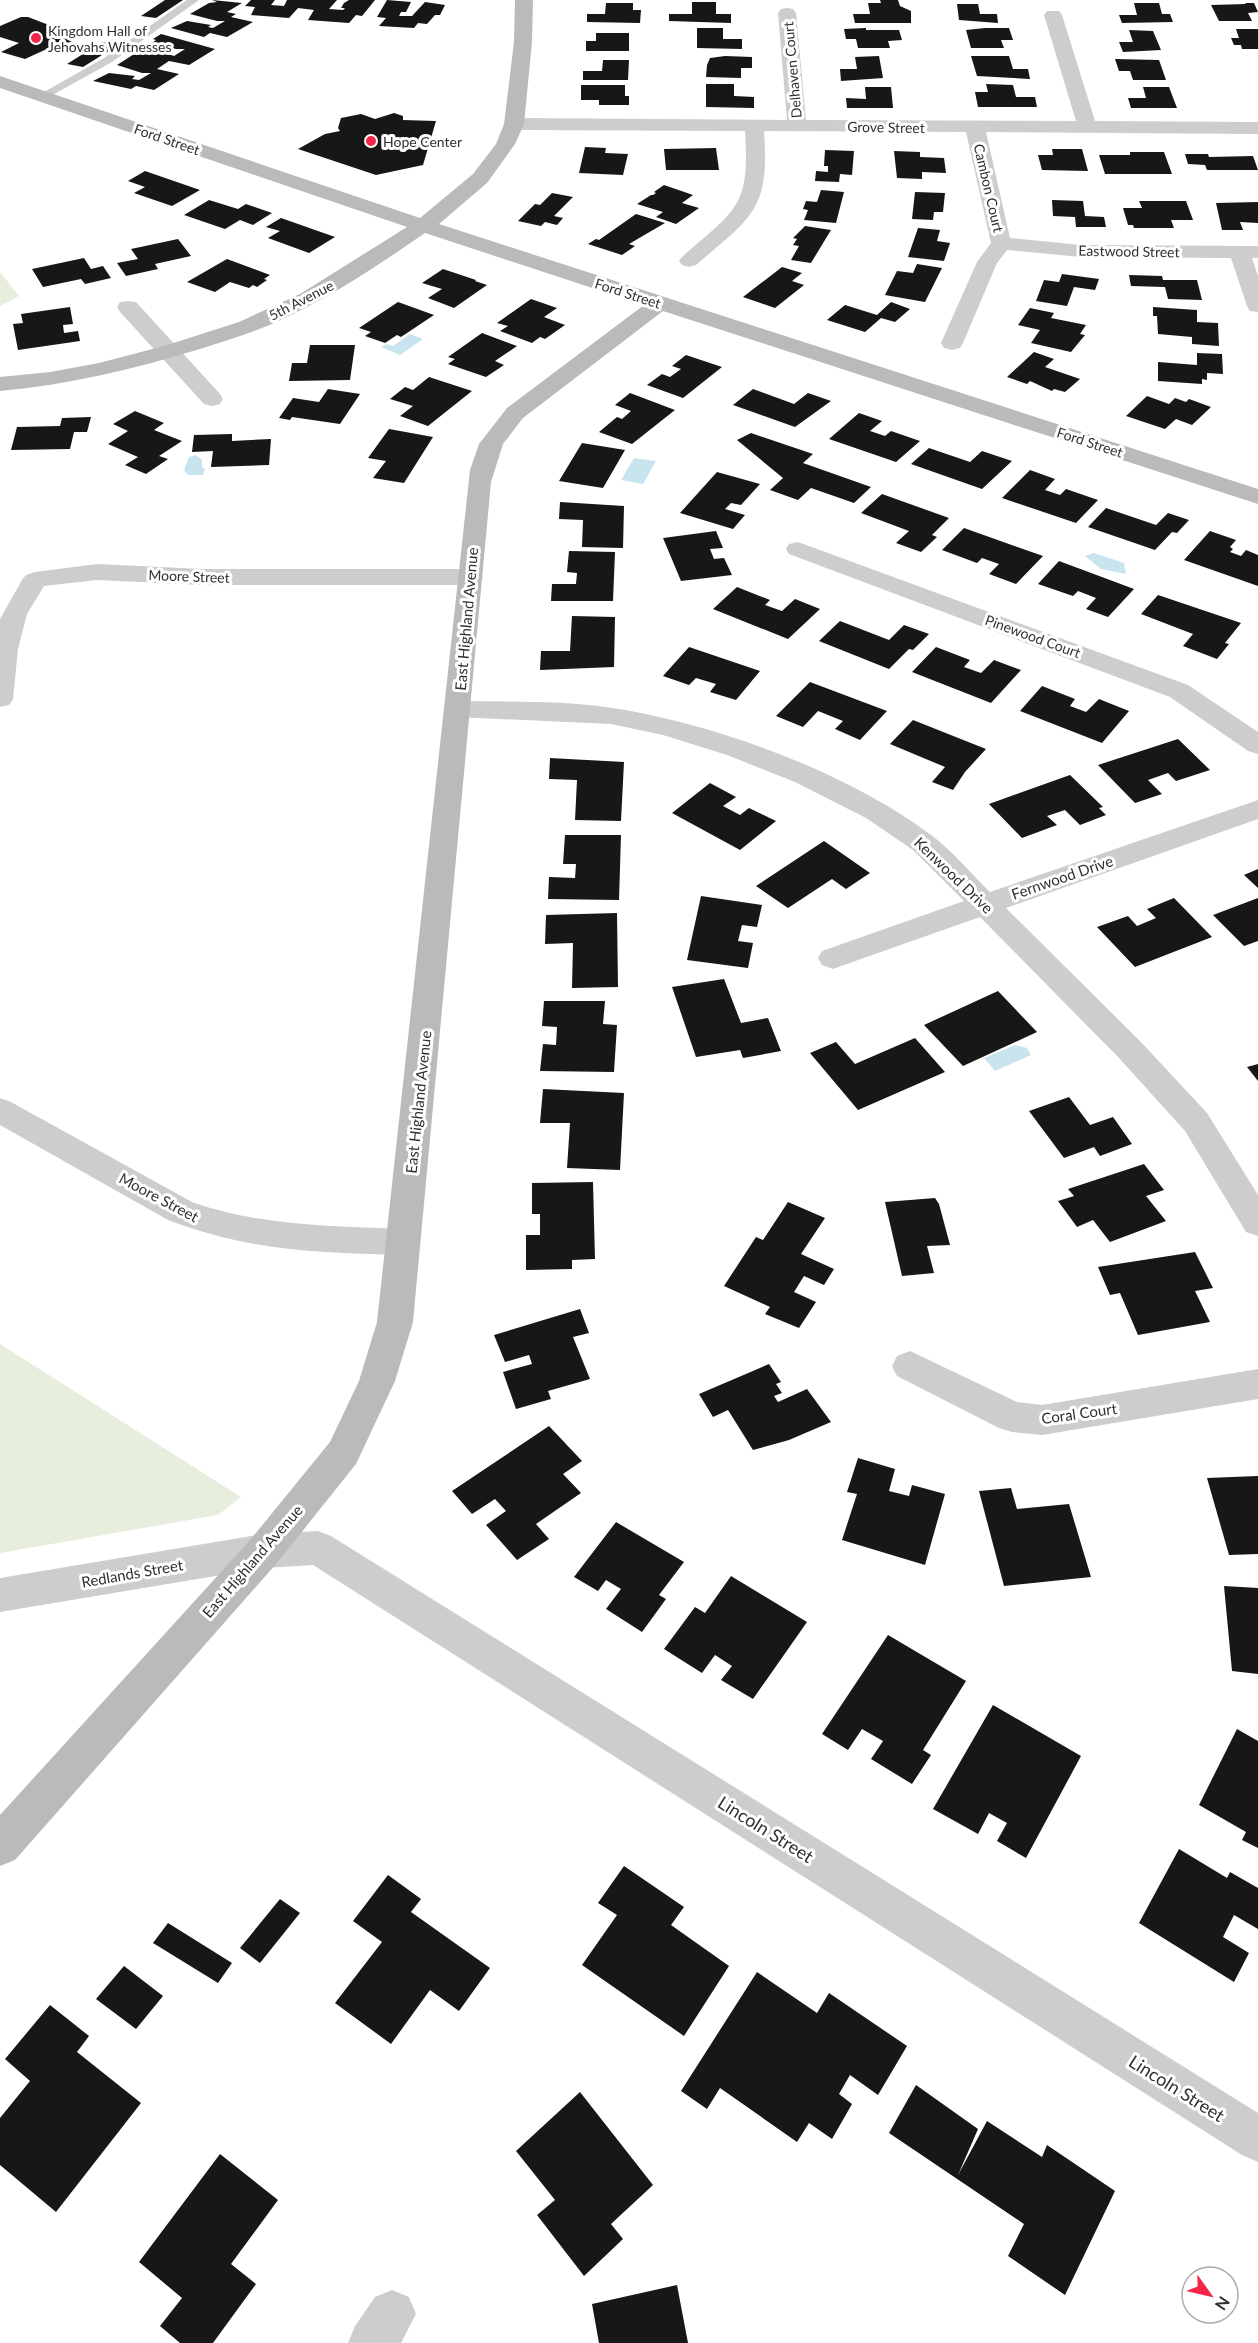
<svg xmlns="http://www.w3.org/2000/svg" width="1258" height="2343" viewBox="0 0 1258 2343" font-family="Lato,sans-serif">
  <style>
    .green { fill: #e8eedd }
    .water { fill: #c8e4ef }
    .building { fill: #171717 }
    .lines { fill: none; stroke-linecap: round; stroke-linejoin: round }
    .lane { fill: #cdcdcd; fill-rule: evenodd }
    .street { fill: #cdcdcd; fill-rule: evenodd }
    .secondary { fill: #bababa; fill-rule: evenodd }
    .poi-dot { fill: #f42548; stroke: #fff; stroke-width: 2 }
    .labels { text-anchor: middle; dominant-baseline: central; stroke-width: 6; stroke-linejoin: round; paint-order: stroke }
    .far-poi-label { font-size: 14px; fill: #303030; stroke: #fff; text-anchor: start }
    .far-street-label { font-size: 14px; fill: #303030; stroke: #fff }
    .street-label { font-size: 15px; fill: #303030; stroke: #fff }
    .near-street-label { font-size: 18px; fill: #303030; stroke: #fff }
  </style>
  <rect width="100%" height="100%" fill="#fff"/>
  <path class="green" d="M0 272 19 296 0 306Z
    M0 1344 241 1497 218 1515 0 1553Z"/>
  <path class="water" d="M410 334 423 339 400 355 381 347 387 344 393 346Z
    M196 455 202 460V467L205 469 203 475H188L184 470 189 457Z
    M634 458 656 461 643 484 621 480Z
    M1094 553 1124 563 1126 574 1101 569 1085 556Z
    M1015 1045 1027 1048 1031 1055 995 1071 984 1058Z"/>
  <path class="building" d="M165 0H183L156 18 141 16Z
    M212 0 242 3 227 12 236 14 231 17 253 22 227 37 210 33 204 37 171 28 187 21 211 25 208 27 213 28 225 21H217L190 14 209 3 217 2Z
    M251 0H275L271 5 284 6 287 0H337L329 9 343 10 345 8H341L344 3 349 0H375L362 16 356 15 349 23 308 20 314 10 298 8 289 18 251 15 255 7 245 6Z
    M387 0 411 2 406 12H401L399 16H412L425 2 445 5 440 15H435L427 24 418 23 414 28 379 26 386 18 377 17Z
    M880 0H898L900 6 911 11V23H855L853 14H870L868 3H881Z
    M692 2H716V14H731V23L669 21V14H692Z
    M606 3H633V10H641L640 23 587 22V14H605Z
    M1134 3H1159L1162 14H1170L1173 22 1122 23 1119 15H1137Z
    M1245 3H1254L1258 12 1248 13 1252 21H1219L1211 5 1246 4Z
    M957 4H978L980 14H997L998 23 959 20Z
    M21 17H28L54 27 59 25 66 27 61 29 76 34 66 39 72 41 54 49 49 48 25 59 1 52 19 43 0 37V26Z
    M697 28H723V39H742V49L697 48Z
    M866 28V30H899L902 40 888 41 890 48H858L856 39H846L844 29Z
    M985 28H1009L1013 40H1001L1004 48H971L966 30Z
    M1236 29H1258V49H1242L1241 45H1234L1231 38H1239Z
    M1129 30 1153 31 1161 50 1123 52 1119 42H1133Z
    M596 33H629V51H586V41H596Z
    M161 34 215 49 189 65 169 61 157 69 179 74 154 90 136 86 131 89 93 81 109 73 135 76 132 79 139 80 151 73H142L117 65 142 49 156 52 159 51 174 56 185 49H176L152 43 156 40 153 39Z
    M102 42 118 45 83 67 67 64Z
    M725 56 752 57V68H741V78L706 77 707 65 710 58Z
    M879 56 883 78 841 81 840 69H857L855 57Z
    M971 56H1009L1013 69H1028L1030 79 977 76Z
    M1115 59 1159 60 1166 80H1133L1130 71H1119Z
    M603 60H629L628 80H583V71H602Z
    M706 84H734V96L754 97V108L706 107Z
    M986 84 1013 85 1016 97H1035L1037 107H978L975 92H988Z
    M581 85H625V96H629V105H599V100H581Z
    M865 87H891L893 108H847L846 98 866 99Z
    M1143 87H1169L1177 108H1131L1128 98H1146Z
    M394 113 403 116V120L436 121 423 165 376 175 298 149 325 134 340 131 338 128 341 118 361 114 375 119Z
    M585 147 606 148 605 153 628 154 623 175 579 173Z
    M716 148 719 170H666L664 149Z
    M1052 149H1082L1088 171 1042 170 1038 155H1053Z
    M825 150 854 151 852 175 840 174 839 182 815 181 816 171 828 172V166H824Z
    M894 151 920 152V157L944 158 946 173 922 172V179L897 178Z
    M1130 152H1164L1172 174H1105L1099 155H1130Z
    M1185 154H1208L1209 157 1253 156 1258 170H1207L1205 165 1188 164Z
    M145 171 200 190 172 206 134 193 145 187 128 181Z
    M664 185 693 195 682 203 699 208 676 224 656 217 663 212 637 204 651 195H653L656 193 654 192Z
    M821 190 844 192 836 223 804 220 808 210 803 209 806 201 817 202Z
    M915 192 945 193 943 212H934L933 220 912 219Z
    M552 193 573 197 554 216 563 218 557 225 545 222 541 226 518 221 535 204 540 205Z
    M209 200 238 209 246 204 272 213 253 225 240 220 225 229 184 215Z
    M1052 200 1083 201 1085 216 1104 217 1106 227H1076L1075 217 1053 216Z
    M1139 201H1186L1193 220H1171L1174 228H1134L1133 225H1128L1123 208H1142Z
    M1258 202V223L1240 222 1243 230H1222L1216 203Z
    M636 214 665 223 629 244 635 246 622 255 588 244 596 239 599 240Z
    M281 218 335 237 309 253 268 238 280 231 266 227Z
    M805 226 831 230 811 263 791 260 799 246 793 245 797 239 793 238Z
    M918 228 940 230 937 241 950 243 944 261 908 257Z
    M178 239 191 256 155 264 158 269 126 276 117 263 138 259 131 249Z
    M84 258 91 269 103 266 111 278 85 284 81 279 43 287 32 269Z
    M227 259 270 275 264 279 267 280 257 287 253 285 249 288 230 282 215 292 187 282Z
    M917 264 942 268 925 302 885 295 897 271 913 273Z
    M782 267 802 273 792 281 804 285 775 308 743 297Z
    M443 269 476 280 475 281 487 285 454 308 428 298 442 289 422 283Z
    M1062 274 1099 279 1095 290 1074 287 1067 306 1036 301 1044 280 1059 282Z
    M1129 275 1162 276 1163 280H1197L1202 300 1168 299 1165 287 1131 286Z
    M531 299 557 308 544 317 565 325 545 339 540 337 532 343 500 331 508 326 497 323Z
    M398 302 434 315 401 337 397 335 385 343 365 336 371 332 359 328Z
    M891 302 910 309 895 322 881 318 865 332 827 320 845 305 877 315Z
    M70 307 73 324 63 325 64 333 78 331 80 341 18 350 13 324 23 323 21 314Z
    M1153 307 1197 310V322L1218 323 1219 346 1192 344V337L1158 334 1157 316H1153Z
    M1030 308 1054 313 1051 318 1086 325 1080 334 1085 335 1071 352 1031 343 1040 330 1018 325Z
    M482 333 517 346 495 361 504 365 486 377 448 364 455 359 448 357Z
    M310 345H355L350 380 289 381 292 363H307Z
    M1034 352 1054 359 1045 367 1080 379 1065 392 1054 389 1052 391 1030 381 1027 384 1007 377Z
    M1197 353 1222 354 1223 374 1207 373V380L1202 379V384L1158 381V362L1197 365Z
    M686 355 722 367 683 398 647 385 662 374 670 377 681 369 672 366Z
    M429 377 472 391 428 426 400 416 413 406 390 399 405 387 413 390Z
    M328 389 360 394 340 424 292 417 290 420 279 418 293 398 319 402Z
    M753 389 794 404 808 393 831 401 795 427 733 405Z
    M630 393 675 410 632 444 599 432 617 417 622 419 631 411 615 405Z
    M1147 396 1169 404 1175 398 1186 402 1189 399 1211 407 1192 425 1176 419 1165 429 1126 416Z
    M135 411 164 423 154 430 182 441 159 456 168 459 146 474 125 465 138 457 108 444 128 431 113 424Z
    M859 413 882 421 870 431 885 436 891 431 920 441 896 462 829 439Z
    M91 417 87 432H74L70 449 11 450 17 427 60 426 62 418Z
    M389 429 433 437 404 483 373 478 386 461 368 458Z
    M751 433 813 454 803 463 871 487 854 503 811 488 798 500 770 490 783 478 737 440Z
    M232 434V441L271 439 269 465 211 467 213 451 192 452 194 435Z
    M582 443 625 450 603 488 559 481Z
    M929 448 970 462 982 451 1012 461 982 489 911 464Z
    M1030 470 1055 479 1045 490 1060 495 1066 489 1098 500 1076 523 1002 498Z
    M717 472 760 484 741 505 731 503 725 509 745 515 733 529 680 513Z
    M882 494 949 518 932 535 937 537 921 552 896 543 909 531 861 513Z
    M560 502 624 506 623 548 582 547 583 520 559 519Z
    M1106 508 1156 525 1168 513 1189 520 1177 533 1172 532 1155 550 1088 527Z
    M964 528 1043 556 1016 584 989 574 999 564 982 558 977 563 942 550Z
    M716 531 723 548 710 549 714 559 724 558 732 575 681 581 663 538Z
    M1210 531 1236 540 1230 547 1233 549 1230 552 1241 556 1246 550 1258 555V586L1184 560Z
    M569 551 615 552 613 601H551L552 584H576L577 573 567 572Z
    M1059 561 1134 589 1108 617 1086 609 1096 598 1078 591 1073 596 1038 584Z
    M737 587 770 600 765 605 782 611 795 599 820 609 788 639 713 609Z
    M1158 595 1241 623 1225 643 1229 644 1217 659 1183 646 1193 634 1141 614Z
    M572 616 615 617 614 667 540 670 541 651H570Z
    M840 621 889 640 904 625 929 634 913 650 909 649 889 669 819 641Z
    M689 647 760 671 736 700 710 692 716 684 696 678 689 685 663 676Z
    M936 647 970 660 964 667 981 673 994 660 1021 670 991 703 912 672Z
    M810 682 887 711 860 740 835 729 843 721 818 711 803 727 776 716Z
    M1042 686 1075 699 1070 706 1086 712 1099 699 1129 711 1102 743 1020 711Z
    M913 720 986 749 965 772 953 790 932 782 945 767 890 744Z
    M1178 739 1210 770 1176 781 1168 773 1148 780 1162 794 1135 803 1098 765Z
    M550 758 624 762 621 821 575 820 577 780 549 779Z
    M1070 775 1103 807 1099 808 1106 815 1080 825 1065 810 1047 816 1057 825 1022 838 989 804Z
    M710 783 736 797 723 806 740 815 749 808 776 821 740 850 672 813Z
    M565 835H621L619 900 548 899 549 877 575 878 576 864H563Z
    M824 841 870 873 846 889 832 879 788 908 756 886Z
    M1258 869V888L1244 875Z
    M701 896 762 905 757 927 742 925 738 941 753 943 748 968 687 960Z
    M1174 898 1212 937 1135 967 1097 927 1128 916 1137 926 1156 918 1147 909Z
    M1258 898V941L1244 946 1213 915Z
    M617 913 618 987 572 988 573 943 545 944 546 915Z
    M724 979 741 1023 768 1018 781 1051 743 1058 740 1050 696 1057 672 987Z
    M998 991 1037 1032 963 1066 924 1025Z
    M544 1001H605L603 1024 617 1025 614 1072 540 1071 543 1044 556 1045 557 1027 542 1026Z
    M915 1038 945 1072 858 1110 810 1053 836 1042 855 1064Z
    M1258 1064V1081L1247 1067Z
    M543 1089 624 1093 620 1170 567 1168 570 1123H540Z
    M1069 1097 1090 1125 1113 1117 1132 1144 1100 1156 1094 1147 1064 1158 1029 1111Z
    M1144 1164 1164 1190 1146 1196 1166 1221 1110 1242 1093 1220 1077 1227 1058 1201 1074 1196 1068 1189Z
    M593 1182 595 1259 572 1260V1269L526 1270V1235H540V1214H532V1183Z
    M935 1198 939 1204 950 1245 927 1246 934 1273 902 1276 885 1202Z
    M788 1202 825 1218 801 1254 834 1269 824 1285 804 1276 794 1292 816 1302 799 1328 765 1314 770 1307 724 1286 756 1237 763 1240Z
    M1195 1252 1213 1288 1195 1291 1210 1322 1138 1335 1120 1293 1110 1295 1098 1267Z
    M580 1309 589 1333 573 1337 590 1379 548 1391 551 1399 516 1409 503 1372 532 1364 529 1355 505 1362 494 1335Z
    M769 1364 781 1382 776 1384 782 1393 774 1396 778 1402 807 1389 831 1422 789 1440 753 1450 728 1410 713 1417 699 1394Z
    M549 1426 582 1461 563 1474 581 1493 536 1524 549 1539 517 1560 486 1525 506 1511 495 1499 472 1514 452 1491Z
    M858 1458 895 1469 889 1491 909 1496 912 1485 945 1494 925 1565 842 1540 857 1494 847 1492Z
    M1258 1476V1554L1229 1555 1207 1478Z
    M1011 1488 1017 1509 1069 1504 1091 1577 1004 1586 979 1491Z
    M616 1522 684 1562 659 1595 666 1599 642 1632 606 1609 621 1589 606 1580 598 1591 574 1577Z
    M731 1576 807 1622 753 1699 721 1680 732 1666 715 1655 702 1673 664 1649 695 1607 705 1613Z
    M1224 1586 1258 1588V1674L1232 1671Z
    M888 1635 966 1681 923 1750 931 1755 912 1784 871 1759 883 1741 862 1729 848 1750 822 1734Z
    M993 1705 1081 1756 1026 1858 997 1841 1007 1823 989 1813 978 1834 933 1809Z
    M1237 1729 1258 1741V1848L1242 1840 1246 1832 1199 1805Z
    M1179 1849 1227 1878 1230 1872 1258 1888V1929L1234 1915 1223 1937 1249 1953 1234 1982 1139 1923Z
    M624 1866 684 1907 671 1925 729 1966 684 2036 582 1965 617 1915 598 1903Z
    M388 1875 421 1899 411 1912 490 1968 459 2011 430 1990 391 2044 335 2003 382 1942 353 1921Z
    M280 1899 300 1913 260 1963 240 1948Z
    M168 1923 232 1963 218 1983 153 1943Z
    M124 1966 163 1996 136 2029 96 1999Z
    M757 1972 817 2013 829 1993 907 2046 878 2095 850 2075 839 2094 852 2104 832 2139 809 2123 797 2142 720 2088 707 2109 681 2091Z
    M50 2005 89 2036 77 2052 141 2103 56 2212 0 2165V2118L30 2081 5 2059Z
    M916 2085 978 2129 958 2175 987 2121 1042 2157 1047 2145 1115 2191 1065 2295 1008 2256 1024 2224 889 2133Z
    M580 2092 653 2185 611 2224 623 2239 584 2276 537 2215 555 2200 516 2151Z
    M220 2154 278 2200 231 2264 256 2284 213 2343H180L160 2326 182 2298 139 2262Z
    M677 2285 688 2343H599L592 2304Z"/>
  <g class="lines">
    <path class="lane" d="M187 0H199L112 62 47 98 43 99 37 96 104 58Z"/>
    <path class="street" d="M787 8 793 9 796 13 806 120 1076 121 1044 15 1047 11H1059L1062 15 1095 121 1258 122V134L986 132 1010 238 1081 245 1258 246V258H1252L1258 276V312L1250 311 1247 306 1231 258 1081 257 1007 250 997 263 963 343 960 348 952 350 944 348 941 343 977 262 991 243 966 132 764 131C770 210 752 217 696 265L689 267 682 265 679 261 682 257C736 209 750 208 745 131L514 130 507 128 504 124 507 120 514 118 787 120 778 13 781 9Z
      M128 301 136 302 220 394 223 399 220 404 212 406 204 404 120 312 117 307 120 302Z
      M798 542 1188 685 1258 732V754L1248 751 1170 697 789 554 786 549 789 544Z
      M97 564 202 569H470L479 572 483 577 479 582 470 585H202L97 580 44 586 27 614 18 649 13 699 9 705 0 707V619L22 580 26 575 35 572Z
      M458 701C509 702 562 700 613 708 716 724 847 772 931 835 953 851 971 874 990 892L1258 800V819L1006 908 1141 1042 1207 1113 1258 1195V1236L1246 1232 1185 1131 1119 1058 980 917 844 965 833 969 822 965 818 958 822 951 964 901 913 850 866 818 795 782 727 755 663 735 611 724 458 717 449 715 445 709 449 703Z
      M0 1098 11 1102 192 1202C260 1226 331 1226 403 1229L415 1233 420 1242 415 1251 403 1255C316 1253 251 1251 168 1220L0 1125Z
      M910 1351 1017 1402 1042 1405 1258 1369V1399L1042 1435 1012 1432 999 1428 897 1376 892 1366 897 1356Z
      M318 1531 331 1536 1258 2113V2162L1242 2155 313 1565 264 1568 0 1612V1578L264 1534Z
      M392 2290 409 2297 416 2314 401 2343H348L355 2326 375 2297Z"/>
    <path class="secondary" d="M515 0H533L532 42 524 124 515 144 487 183 439 224 1258 489V504L663 311 523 418 503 444 491 482 413 1322 395 1381 356 1464 277 1563 15 1860 0 1866V1815L251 1539 330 1442 359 1381 377 1322 470 470 479 444 507 408 644 305 425 233C380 264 334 295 285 318 258 331 229 340 200 349 134 369 68 385 0 391V377L50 372 99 363 164 346 239 322 300 294 407 227 0 88V76L420 218 473 174 496 144 504 124 514 42Z"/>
  </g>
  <g class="poi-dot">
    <circle cx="36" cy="38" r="6"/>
    <circle cx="371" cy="141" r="6"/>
  </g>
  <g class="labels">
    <g class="far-poi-label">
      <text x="48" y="30">Kingdom Hall of<tspan x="48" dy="16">Jehovahs Witnesses</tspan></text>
      <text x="383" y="141">Hope Center</text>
    </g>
    <g class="far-street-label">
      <text transform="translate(792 70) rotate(-95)">Delhaven Court</text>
      <text transform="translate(886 127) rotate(1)">Grove Street</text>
      <text transform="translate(167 139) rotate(19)">Ford Street</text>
      <text transform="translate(989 188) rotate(77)">Cambon Court</text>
      <text transform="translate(1129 251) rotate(1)">Eastwood Street</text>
      <text transform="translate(628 293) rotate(18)">Ford Street</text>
      <text transform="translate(301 300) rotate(-27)">5th Avenue</text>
      <text transform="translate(1090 442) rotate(18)">Ford Street</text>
      <text transform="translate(189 576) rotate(2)">Moore Street</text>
      <text transform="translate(1033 636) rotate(20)">Pinewood Court</text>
    </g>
    <g class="street-label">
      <text transform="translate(466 619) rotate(-85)">East Highland Avenue</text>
      <text transform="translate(954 875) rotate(44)">Kenwood Drive</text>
      <text transform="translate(1062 877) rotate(-19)">Fernwood Drive</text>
      <text transform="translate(418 1102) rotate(-84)">East Highland Avenue</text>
      <text transform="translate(159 1197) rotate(28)">Moore Street</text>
      <text transform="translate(1079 1413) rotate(-8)">Coral Court</text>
      <text transform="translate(252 1561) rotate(-49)">East Highland Avenue</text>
      <text transform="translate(132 1573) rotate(-10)">Redlands Street</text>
    </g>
    <g class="near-street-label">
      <text transform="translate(766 1829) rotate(32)">Lincoln Street</text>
      <text transform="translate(1177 2088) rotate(32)">Lincoln Street</text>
    </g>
  </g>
  <g transform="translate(1210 2295) rotate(124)"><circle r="28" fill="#ffffff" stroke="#acacac" stroke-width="1.5"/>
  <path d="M0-4.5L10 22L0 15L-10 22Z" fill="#f42548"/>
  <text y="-9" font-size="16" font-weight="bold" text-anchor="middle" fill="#303030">N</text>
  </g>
</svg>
